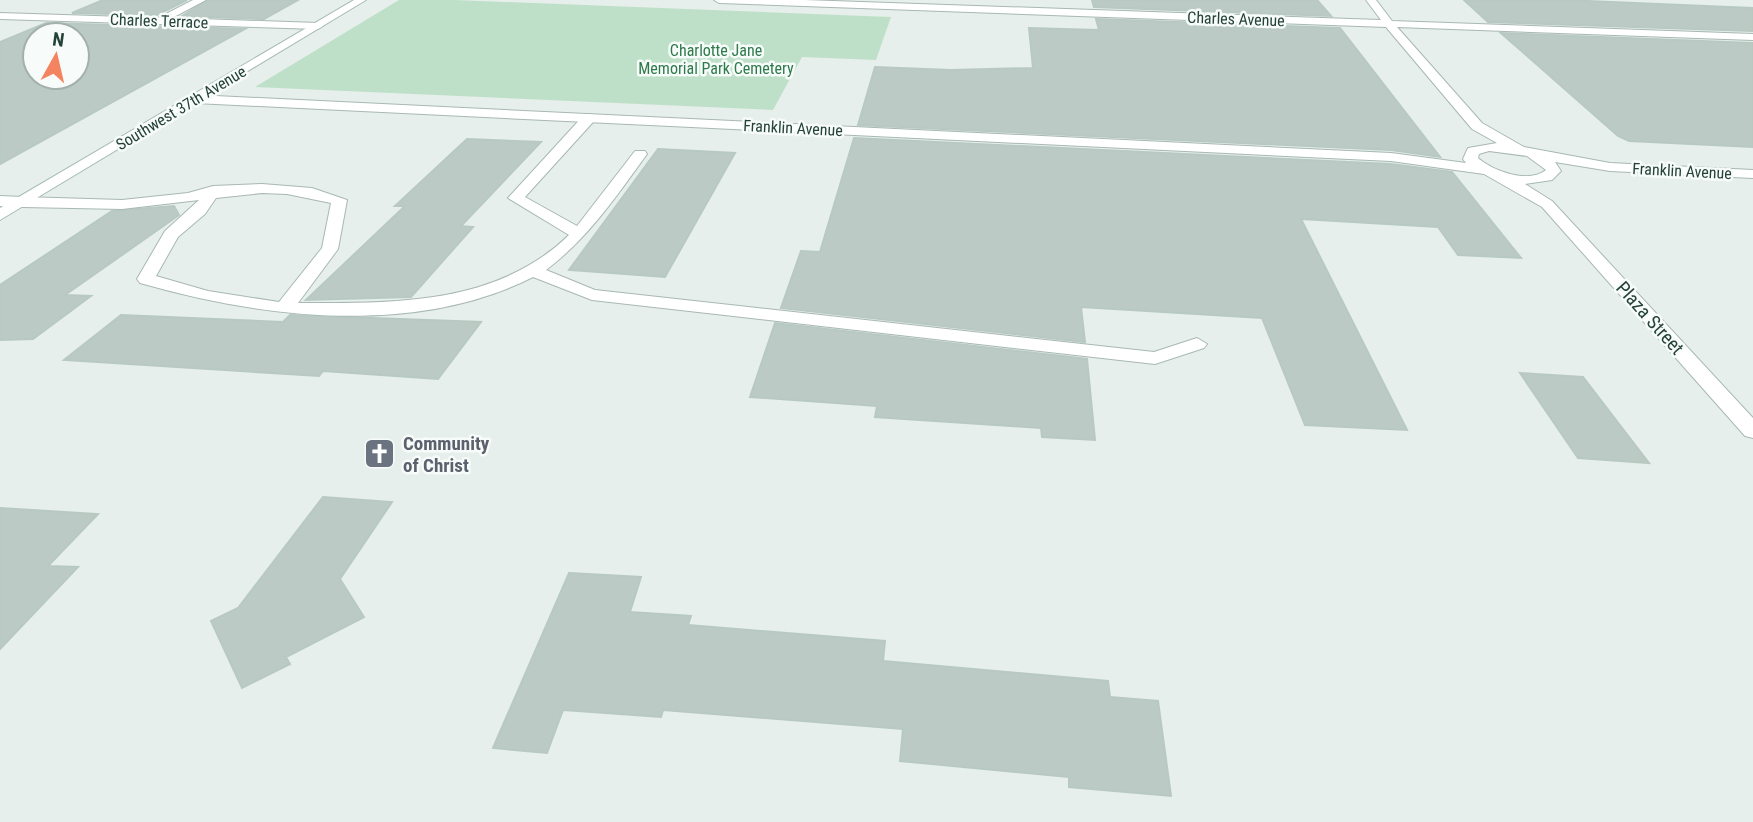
<svg xmlns="http://www.w3.org/2000/svg" width="1753" height="822" viewBox="0 0 1753 822" font-family="'Roboto Condensed',sans-serif">
  <style>
    .green { fill: #bfe0c8 }
    .building { fill: #bbcac4; stroke: #b8c9c2; stroke-width: 2; fill-rule: evenodd }
    .lines { fill: none; stroke-linecap: round; stroke-linejoin: round }
    .lane-casing { stroke: #a8b8b2; stroke-width: 2 }
    .street-casing { stroke: #a8b8b2; stroke-width: 2 }
    .secondary-casing { stroke: #a4bbb3; stroke-width: 2 }
    .lane { fill: #fff; fill-rule: evenodd }
    .street { fill: #fff; fill-rule: evenodd }
    .secondary { fill: #fff; fill-rule: evenodd }
    .labels { text-anchor: middle; dominant-baseline: central; stroke-width: 5; stroke-linejoin: round; paint-order: stroke }
    .far-street-label { font-size: 16px; fill: #24423a; stroke: #f7fbf9 }
    .far-park-label { font-size: 16px; fill: #2d7a4b; stroke: #f7fbf9 }
    .street-label { font-size: 19px; fill: #24423a; stroke: #f7fbf9 }
    .worship-label { font-size: 19px; font-weight: bold; fill: #5b616d; stroke: #f7fbf9; text-anchor: start }
  </style>
  <rect width="100%" height="100%" fill="#e6efeb"/>
  <path class="green" d="M399 0H455L891 17 876 60 802 57 773 110 255 87Z"/>
  <path class="building" d="M103 0H187L157 15 72 13Z
    M208 0H298L264 19 182 16Z
    M1092 0H1317L1331 16 1094 7Z
    M1464 0H1564L1753 8V31L1488 22Z
    M1096 19 1340 28 1440 157 1391 150 858 125 875 67 951 70 1033 68 1029 28 1099 30Z
    M46 23 245 29 0 164V42ZM35 35H77V77H35Z
    M1501 33 1753 43V147L1629 141 1618 136Z
    M854 138 1391 164 1452 172 1521 258 1458 255 1438 227 1301 219 1407 430 1305 425 1262 318 1081 307 1085 342 781 308 801 251 820 252Z
    M467 139 541 142 461 226 473 227 411 297 306 300 405 206H395Z
    M658 149 735 153 665 277 569 270Z
    M174 206 179 215 65 295 91 296 33 339 0 340V285L112 211Z
    M121 315 283 322 290 315 481 322 438 379 323 371 319 376 64 360Z
    M775 323 1087 359 1095 440 1042 437 1041 428 875 417 877 406 750 397Z
    M1520 373 1583 377 1649 463 1578 458Z
    M323 497 392 502 340 579 364 617 286 657 290 664 242 688 211 621 238 608Z
    M0 508 98 514 48 566 78 567 0 649Z
    M569 573 641 577 630 612 691 616 688 625 885 641 883 661 1108 681 1110 697 1158 701 1171 796 1069 787V777L900 761 903 729 663 710 661 717 563 710 547 753 493 748Z"/>
  <g class="lines">
    <defs>
      <path id="lane" d="M589 114 594 115V121L525 197 577 226 635 151H645L647 154C616 197 588 238 546 270L595 290 1154 352 1197 338 1207 344 1204 348 1155 364 592 300 533 277C415 337 262 318 140 283L137 279 165 231 199 200 122 209 23 207 15 202 23 197 122 200 188 193 213 186 262 184 312 188 347 200 338 249 298 303C392 303 496 306 569 235L508 198 584 115ZM262 193 287 194 331 203 322 248 279 302 208 291 156 276 178 237 205 214 216 198Z"/>
      <path id="street" d="M193 0H206L172 18 318 23 323 26 318 29 0 19V13L158 18Z
        M714 0H804L1381 20 1366 0H1376L1392 21 1753 34V40L1397 27 1482 123 1524 147 1610 163 1753 170V178L1610 171 1555 162 1561 171 1552 180 1525 184 1552 201 1753 418V438L1745 436 1542 207 1484 174 1391 161 195 103 189 99 195 95 1391 153 1466 163 1463 159 1468 148 1497 143 1472 129 1386 27 719 3ZM1489 151 1527 156 1546 170C1528 184 1493 171 1478 158L1479 154Z
        M0 196 23 197 31 202 23 207 0 206Z"/>
      <path id="secondary" d="M354 0H366L0 220V208Z"/>
    </defs>
    <use href="#lane" class="lane-casing"/>
    <use href="#street" class="street-casing"/>
    <use href="#secondary" class="secondary-casing"/>
    <use href="#lane" class="lane"/>
    <use href="#street" class="street"/>
    <use href="#secondary" class="secondary"/>
  </g>
  <defs>
    <symbol id="church-square" viewBox="-11 -11 22 22"><rect x="-9" y="-9" width="18" height="18" rx="4" fill="#6b7280" stroke="#f7fbf9"/><path d="M-1.2-6h2.4v3.5h3.3v2.4h-3.3V6h-2.4V-.1h-3.3v-2.4h3.3Z" fill="#fff"/></symbol>
  </defs>
  <g fill-rule="evenodd">
    <use href="#church-square" x="362" y="436" width="35" height="35"/>
  </g>
  <g class="labels">
    <g class="far-street-label">
      <text transform="translate(1236 19) rotate(2)">Charles Avenue</text>
      <text transform="translate(159 21) rotate(2)">Charles Terrace</text>
      <text transform="translate(181 108) rotate(-31)">Southwest 37th Avenue</text>
      <text transform="translate(793 128) rotate(3)">Franklin Avenue</text>
      <text transform="translate(1682 171) rotate(3)">Franklin Avenue</text>
    </g>
    <g class="far-park-label">
      <text x="716" y="50">Charlotte Jane<tspan x="716" dy="18">Memorial Park Cemetery</tspan></text>
    </g>
    <g class="street-label">
      <text transform="translate(1650 318) rotate(48)">Plaza Street</text>
    </g>
    <g class="worship-label">
      <text x="403" y="443">Community<tspan x="403" dy="22">of Christ</tspan></text>
    </g>
  </g>
  <g transform="translate(56 56) rotate(8)"><circle r="33" fill="#f7fbf9" stroke="#a3b1ad" stroke-width="2"/>
  <path d="M0-5L12 26L0 18L-12 26Z" fill="#f4845f"/>
  <text y="-10" font-size="19" font-weight="bold" text-anchor="middle" fill="#24423a">N</text>
  </g>
</svg>
